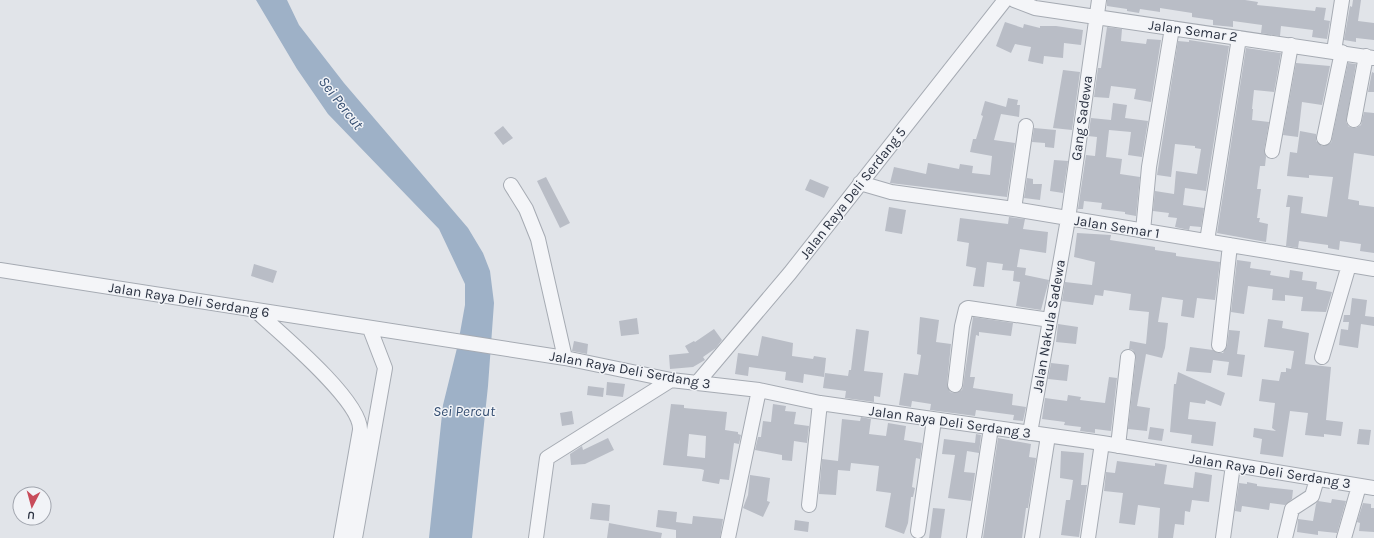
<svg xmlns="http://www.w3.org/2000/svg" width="1374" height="538" viewBox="0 0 1374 538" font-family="Karla,sans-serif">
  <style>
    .water { fill: #9eb1c7 }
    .building { fill: #b9bdc6; fill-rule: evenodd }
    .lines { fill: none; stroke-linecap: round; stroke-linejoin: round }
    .minor-casing { stroke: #a6abb3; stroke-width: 16 }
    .minor { stroke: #f4f5f8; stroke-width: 14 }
    .labels { text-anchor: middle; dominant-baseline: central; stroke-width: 3; stroke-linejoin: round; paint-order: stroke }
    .street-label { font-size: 14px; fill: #2a3140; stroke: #f1f3f7 }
    .water-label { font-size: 15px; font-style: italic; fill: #364f72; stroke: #f1f3f7 }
  </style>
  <rect width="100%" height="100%" fill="#e1e4e9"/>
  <path class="water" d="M256 0H287L299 25 344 83 468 228 483 253 490 271 494 303 488 386 472 538H429L443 405 458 344 465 305V284L439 229 328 114 297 69Z"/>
  <path class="building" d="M1107 0H1245L1258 2 1257 5 1295 9 1315 11 1316 7 1326 8 1324 20 1330 21 1327 39 1312 37 1313 30 1281 26 1280 36 1261 33 1262 25 1233 21V27L1213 25V20L1192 17V13L1160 8V12L1140 9 1139 13 1127 11V9L1107 6Z
    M1353 0H1361L1358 21 1374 23V40L1356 38V42L1344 40 1350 6 1352 7Z
    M1005 22 1023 28 1024 24 1040 28V26H1056L1083 30 1081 45 1064 43 1063 58 1044 56 1043 64 1028 61 1031 47 1015 44 1011 53 996 46Z
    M1107 27 1122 29 1121 41 1146 44 1147 39 1161 40 1151 102 1134 99 1136 89 1111 86 1109 98 1094 97 1098 68H1101Z
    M1189 40 1229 46 1206 191 1185 188 1183 205 1204 208 1201 227 1190 226 1189 230 1175 227 1177 218 1168 217 1169 213 1153 211 1155 191 1174 194 1176 171 1197 174 1201 149 1195 148V146L1175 144 1171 177 1157 175 1178 41 1189 42Z
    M1246 48 1281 53 1274 92 1254 90 1252 109H1253L1252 120 1269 122 1264 150 1266 157 1265 166H1260L1257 189H1261L1257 218H1260L1259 222 1268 224 1266 242 1217 233Z
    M1296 63 1330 66 1322 105 1302 102 1298 137 1283 135Z
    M1348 63 1356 64 1346 122 1349 127 1356 128 1361 125 1364 112 1374 113V156L1354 153 1348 199 1359 201V205L1374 207V253L1360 251 1361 244 1340 241 1339 250 1328 248V245L1299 241 1298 248 1286 246 1290 207H1286L1288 195 1303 197 1301 213 1327 217 1333 177 1309 175V178L1287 176 1290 152 1297 153 1300 131 1316 134V141L1322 146 1331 143Z
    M1063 70 1080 72 1072 130 1053 128Z
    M1372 72 1374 73V92H1368Z
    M1008 98 1018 100 1017 105H1020L1019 117 1001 114 994 140 1015 143 1007 197 890 183 894 167 926 174 928 163 959 169 960 164 973 166 972 173 990 175 992 156 970 152 973 139H976L983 116 981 115 985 101 1006 107Z
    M1113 103 1127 105 1125 118 1148 121 1142 157 1128 155 1131 132 1109 130 1106 157 1122 159 1120 174 1140 177 1136 216 1125 214V212L1101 209 1102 203 1084 201 1083 209H1078L1086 155 1095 156 1097 137 1088 136 1091 118 1111 120Z
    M503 126 513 138 503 145 494 133Z
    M1034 128 1056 130 1054 148 1045 147V143L1032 142Z
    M1054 160 1068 161 1063 193 1050 191Z
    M546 177 570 223 560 228 537 181Z
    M1027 178 1033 179V184H1042L1040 200 1024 198Z
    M810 179 829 187 824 198 805 190Z
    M889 207 906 210 902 234 885 231Z
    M1009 217 1025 219 1023 229 1048 232 1046 253 1020 249 1017 267 1026 268 1025 275 1049 280 1041 310 1016 306 1020 282 1013 281 1014 271 1002 270 1003 264 987 262 984 287 973 286 976 268 966 266 969 243 957 241 960 218 1008 224Z
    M1077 233 1111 235 1110 240 1155 247V250L1176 253V256L1220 262 1215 300 1197 298 1194 318 1181 316 1183 300 1162 297 1158 322 1168 323 1165 348 1162 358 1146 354 1137 406 1150 408 1147 431 1128 429 1136 358 1133 350 1129 349 1130 341 1146 344 1149 312 1129 310 1131 294 1104 290 1103 296 1095 295 1093 305 1062 301 1065 282 1092 285 1095 262 1074 257Z
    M1237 260 1251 262 1250 268 1271 271 1270 275 1289 278 1290 270 1303 272 1302 280 1317 282 1316 289 1332 292 1326 312 1301 311 1303 297 1285 295V301L1272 300 1273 289 1248 286 1244 314 1231 312Z
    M254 264 277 271 273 283 251 276Z
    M1352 298 1367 300 1365 316 1374 317V326L1361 324 1358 348 1339 345 1341 329 1348 330 1349 322H1343L1344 315H1350Z
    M920 317 939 320 936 342 951 344 947 384 950 392 954 393 962 390 963 386 973 317 1013 323 1011 336 979 332V336L976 335 970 377H975L973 388 1013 394 1012 405 1026 407 1023 421 1013 420 1014 415 976 410 975 416 930 410 931 404 912 401 911 407 899 405 904 373 918 375 921 355 917 354Z
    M637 318 639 334 621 336 619 321Z
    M1268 319 1283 321 1282 328 1309 333 1305 364 1331 367 1326 420 1343 422 1341 436 1324 434V437L1305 435 1308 413 1290 411 1283 457 1260 454 1262 439 1253 437 1254 428 1276 431 1272 428 1275 403 1259 401 1262 379 1279 381 1281 372H1286V368L1291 369 1294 351 1264 347Z
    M1058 324 1078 327 1076 344 1056 342Z
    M714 329 722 340 716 348 703 357 705 360 693 367 670 369 669 355 689 353 685 346 694 341 695 342Z
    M856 329 869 331 864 371 883 373 880 397 874 396V402L845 398 846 391 823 388 825 373 848 376 849 370H851Z
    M1229 330 1240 331 1237 354 1245 355 1242 377 1227 375 1229 362 1213 360 1211 373 1186 371 1190 347 1213 350 1218 353H1223L1227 346Z
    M762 336 793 343 792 356 813 359 814 356 826 358 824 377 804 374 803 383 785 380 786 372 749 367 748 376 735 374 738 353 758 356Z
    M574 341 588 344 587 354 572 351Z
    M1051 363 1069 365 1067 381 1048 379Z
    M1178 372 1225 393 1221 406 1206 400 1205 404 1190 402 1188 419 1216 422 1213 446 1191 443 1192 435 1170 432 1174 384H1176Z
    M1109 377 1117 378 1111 431 1095 429V433L1080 431 1081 427 1064 425 1065 422 1042 419 1045 398 1067 401 1068 395 1081 397 1080 400 1105 403Z
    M607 382 625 384 623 397 606 395Z
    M588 386 604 388 603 397 587 395Z
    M671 404 684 405V408L727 412 725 430 738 432V434L741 435 739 444 734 443 729 480 720 479 719 484 702 481 704 470 701 469 663 465ZM689 434 706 436 705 458 687 456Z
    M773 404 786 406 785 411 796 412 794 424 809 426 807 443 794 441 792 461 782 460V455L755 450 758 437H761L763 421 771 422Z
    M572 411 574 424 562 426 560 413Z
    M861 417 871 419 869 434 886 436 888 423 906 426 904 440 922 443 920 459 916 458 912 487 915 488 913 497H911L908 523 904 534 885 527 891 493 876 491 879 466 851 463 850 471 838 470 836 495 819 494 822 459 838 461 842 419 860 421Z
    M1150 427 1164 429 1162 441 1148 439Z
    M1359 429 1371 430 1369 445 1357 444Z
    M976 434 981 435 979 453 967 451 964 472 975 473 971 501 948 498 955 455 942 454 944 439 975 443Z
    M608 438 614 450 585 464 571 465 570 454 582 446 583 450Z
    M998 438 1031 444 1029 457 1036 458 1028 508H1026L1022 538H983Z
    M1061 451 1084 453 1081 485H1087L1079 537 1061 535 1066 500H1070L1073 480 1060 478Z
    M1117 461 1155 466V463L1167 465 1164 484 1193 488 1195 472 1212 475 1209 502 1192 500 1190 512 1185 511 1184 525 1175 524 1173 538H1158L1160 508 1138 505 1135 525 1119 523 1123 493 1104 491 1106 472 1115 473Z
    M750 475 770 478 767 501 770 502 763 517 743 508 748 495Z
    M1247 482 1257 484V486L1293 490 1292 499 1285 505 1270 503 1269 510 1242 506 1241 512 1235 511 1239 483 1247 484Z
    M1332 499 1346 501 1337 533 1318 531V535L1297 532 1298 519 1313 521 1316 504 1318 501 1331 503Z
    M592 503 610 505 609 521 590 519Z
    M1363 503 1371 504V508H1374V532L1359 531 1360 523 1357 522Z
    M933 508 945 509 941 538H929Z
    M658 510 677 512 676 522 692 524 693 516 723 519 720 538H676V530L656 527Z
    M795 520 809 522 808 532 794 530Z
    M609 523 662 533 661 538H607Z"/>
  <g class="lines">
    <defs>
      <path id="minor" d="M1014 0 1035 8 1374 58
        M1334 51 1342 0
        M1354 120 1366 56
        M1324 138 1342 52
        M1272 151 1291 45
        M860 183 891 192 1014 209 1374 269
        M511 185 526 209 538 239 565 358
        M1014 209 1026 126
        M1143 231 1149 167 1172 28
        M1207 241 1239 38
        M0 270 565 358 671 380 759 390 820 403 1102 443 1374 488
        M256 311C278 331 362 401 360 430L341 538
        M1219 345 1230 245
        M1322 357 1349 265
        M697 383 790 273 1005 0
        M955 385 962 326 966 309 968 308 1050 320
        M1030 433 1068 219 1099 0
        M1118 446 1128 357
        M809 505 820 403
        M918 531 934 420
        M355 538 385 368 370 329
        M536 538 547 458 671 380
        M728 538 759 390
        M974 538 991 428
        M1032 538 1048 436
        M1088 538 1102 443
        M1223 538 1233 465
        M1285 538 1292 509 1312 496 1317 479
        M1344 538 1359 486"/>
    </defs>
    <use href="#minor" class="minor-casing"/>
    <use href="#minor" class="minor"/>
  </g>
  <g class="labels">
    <g class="street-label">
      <text transform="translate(1193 31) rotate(8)">Jalan Semar 2</text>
      <text transform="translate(1082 118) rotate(-82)">Gang Sadewa</text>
      <text transform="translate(853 193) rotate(-52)">Jalan Raya Deli Serdang 5</text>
      <text transform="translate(1117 227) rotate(9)">Jalan Semar 1</text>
      <text transform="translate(189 300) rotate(9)">Jalan Raya Deli Serdang 6</text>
      <text transform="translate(1049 326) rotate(-80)">Jalan Nakula Sadewa</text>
      <text transform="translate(630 370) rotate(10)">Jalan Raya Deli Serdang 3</text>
      <text transform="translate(950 422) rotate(8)">Jalan Raya Deli Serdang 3</text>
      <text transform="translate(1270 471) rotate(9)">Jalan Raya Deli Serdang 3</text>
    </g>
    <g class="water-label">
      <text transform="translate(341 103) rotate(52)">Sei Percut</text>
      <text x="464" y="411">Sei Percut</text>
    </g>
  </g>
  <g transform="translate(32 506) rotate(186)"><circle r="19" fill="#f1f3f7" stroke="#a1a5ae"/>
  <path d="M0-3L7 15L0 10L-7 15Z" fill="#c84c5b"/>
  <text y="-6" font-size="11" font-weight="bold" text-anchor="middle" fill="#2a3140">U</text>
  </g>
</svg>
